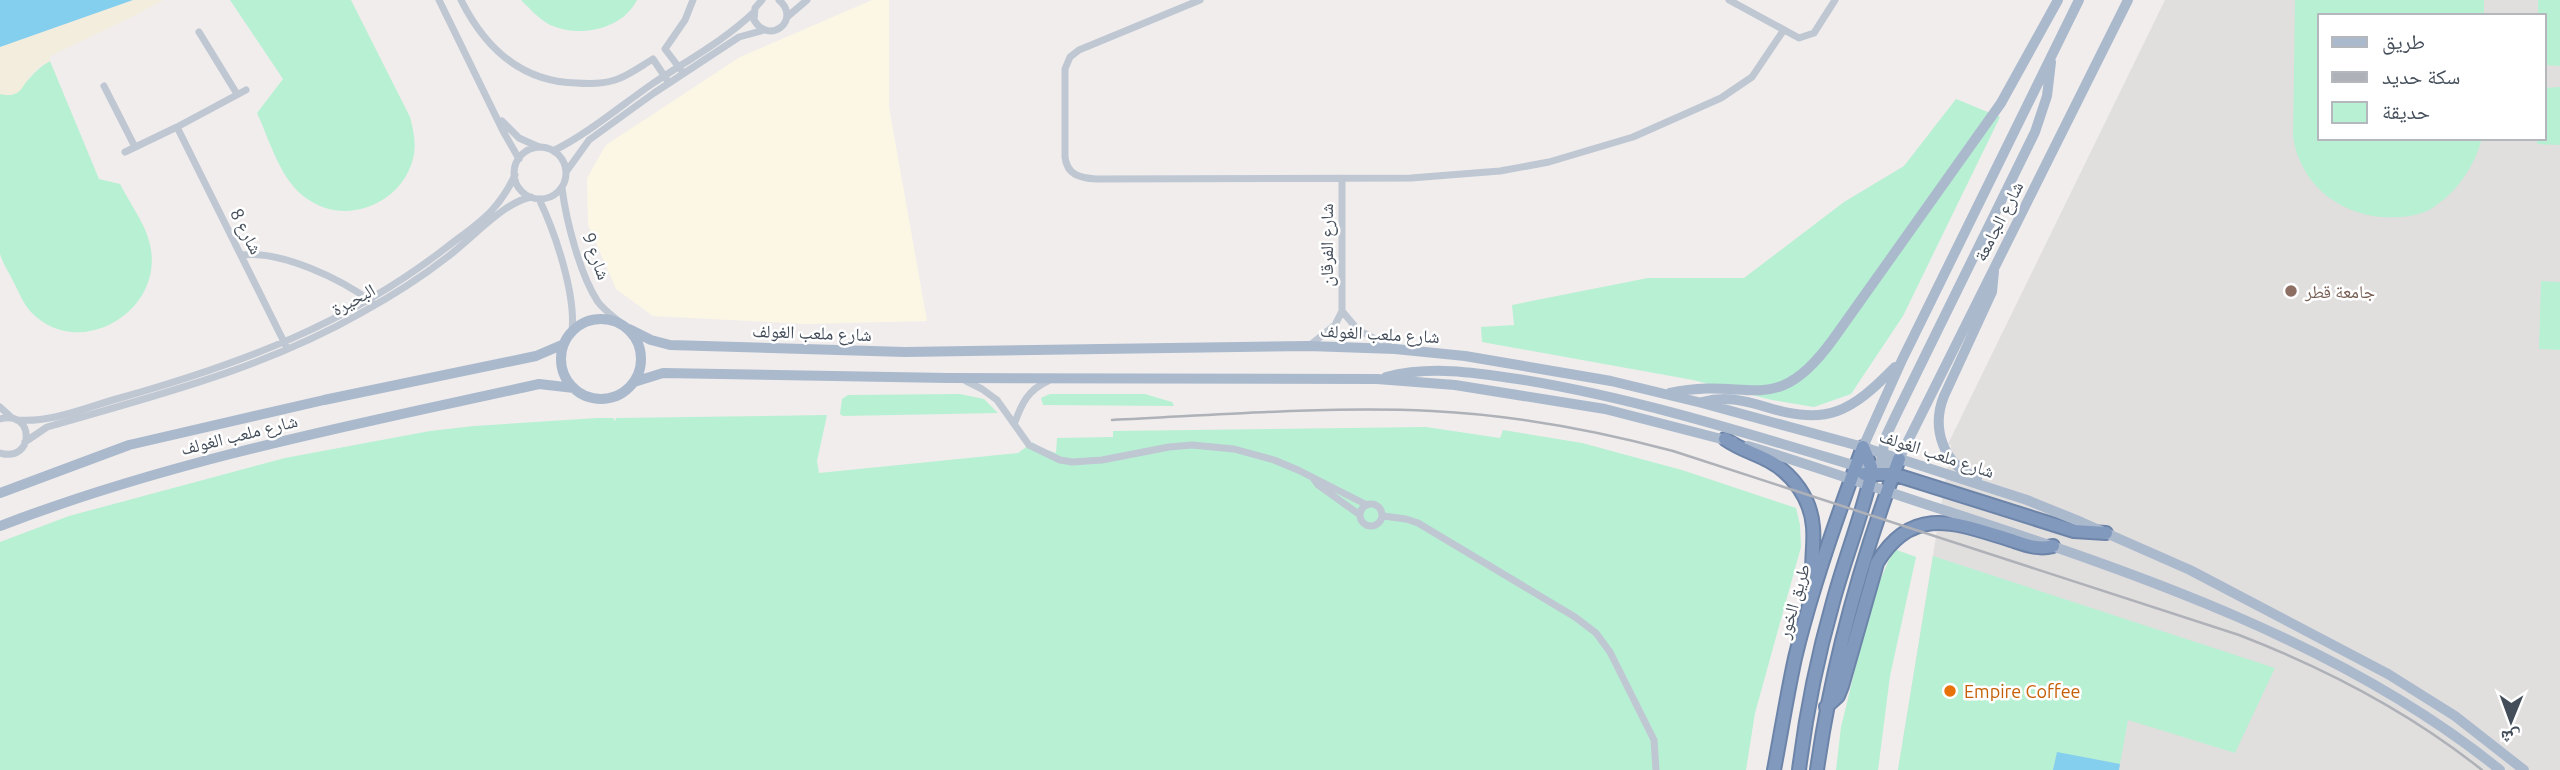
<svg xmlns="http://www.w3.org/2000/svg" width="2560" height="770" viewBox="0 0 2560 770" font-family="Ubuntu,'Noto Naskh Arabic',sans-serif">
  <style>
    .commercial { fill: #fcf7e4 }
    .education { fill: #e1dede; fill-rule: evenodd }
    .green { fill: #b8f0d3 }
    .sand { fill: #f2eddc }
    .water { fill: #84ceee }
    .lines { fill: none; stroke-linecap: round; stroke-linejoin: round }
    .motorway-casing { stroke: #6d84a9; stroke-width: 16 }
    .minor { stroke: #bfc7d3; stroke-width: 7 }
    .primary { stroke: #abb9cd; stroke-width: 10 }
    .motorway { stroke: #8299be; stroke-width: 12 }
    .rail { stroke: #aeb1b7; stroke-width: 2.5 }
    .education-dot { fill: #8d6e63; stroke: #fff; stroke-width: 2.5 }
    .food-dot { fill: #e8710a; stroke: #fff; stroke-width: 2.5 }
    .labels { text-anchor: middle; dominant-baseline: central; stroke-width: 5; stroke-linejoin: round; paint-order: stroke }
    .street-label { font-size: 18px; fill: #444e5a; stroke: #fff }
    .education-label { font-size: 18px; fill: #785e54; stroke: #fff; text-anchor: start }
    .food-label { font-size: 18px; fill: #c56008; stroke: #fff; text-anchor: start }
  </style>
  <rect width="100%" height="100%" fill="#f0edec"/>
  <path class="commercial" d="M872 0H889V107L927 321 807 324 653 316 616 289 588 225 587 178 606 145 740 57Z"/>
  <path class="education" d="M2165 0H2560V770H1898L1951 445 1948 444ZM2320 16H2544V138H2320Z"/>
  <path class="green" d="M230 0H351L410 117C413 129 416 142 414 154 406 201 349 227 309 200 281 183 270 141 257 113L283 79Z
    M521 0H637C622 30 579 38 550 25 539 19 530 9 521 0Z
    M2295 0H2484V16H2320V138H2482C2474 168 2456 194 2429 210 2415 217 2396 218 2381 217 2337 213 2300 183 2293 137Z
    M2538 0H2560V66L2544 65V16H2538Z
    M50 61 99 179 120 184C129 202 144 222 149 241 169 309 79 364 30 311 23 303 19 292 14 283 10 274 3 264 0 254 0 242 0 224 0 211 0 172 0 133 0 94L11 95C27 85 33 70 50 61Z
    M2560 87V145L2537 144 2538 138H2544V88Z
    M1956 99 2000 117 1903 316 1851 394 1814 407 1772 400 1693 380 1482 342 1481 327 1514 325 1512 305 1648 278H1744L1844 202 1904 166Z
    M2541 281 2560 282V350L2539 349Z
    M960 394 984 399 998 413 843 416 840 414 842 399 848 395Z
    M1050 394H1145L1172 402 1174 406 1043 405 1041 398Z
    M827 415 817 461 819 473 1018 453 1033 442 1036 446 1056 453 1057 438 1113 437V431L1426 427 1500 438 1503 430 1582 443 1682 470 1796 508 1800 525 1801 547 1755 713 1746 770H0V542L69 516 285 458 430 431 474 426 597 418H613L615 421 616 418Z
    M1894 549 1916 557 1890 676 1878 770H1836L1841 727 1873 596Z
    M1933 556 2275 668 2235 753 2128 720 2120 764 2057 753 2053 770H1898Z"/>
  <path class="sand" d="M133 0H163L134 16 50 56V61C43 65 36 68 31 75 20 89 21 98 0 94V47Z"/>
  <path class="water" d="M0 0H133L0 47Z
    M2057 752 2120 764 2119 770H2053Z"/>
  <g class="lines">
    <defs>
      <path id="motorway" d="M1725 439C1739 449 1754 453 1769 461 1793 474 1811 499 1813 527 1815 547 1809 566 1815 586
        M1864 474H1893L2074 531 2106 533
        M1826 707 1838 696 1842 686 1877 563C1913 503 1958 524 2011 540 2026 545 2038 550 2053 546
        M1774 770C1781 733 1787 695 1795 658 1812 587 1837 516 1863 447
        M1799 770C1806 713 1817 658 1833 602 1844 561 1860 521 1870 480L1871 467 1863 447
        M1817 770C1832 662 1861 560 1899 459"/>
    </defs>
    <use href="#motorway" class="motorway-casing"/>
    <path class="minor" d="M439 0 503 131 519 159
      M461 0C485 48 522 82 577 83 590 84 603 84 615 80 628 76 641 66 653 59L669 83
      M762 0 755 8 754 20C769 46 802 20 779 0
      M1200 0 1079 50 1070 57 1065 69V157C1067 175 1080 178 1096 179L1411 178 1500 171 1549 162 1633 137 1721 98 1752 77 1783 31
      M1729 0 1799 38 1814 33 1835 0
      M787 17 807 0
      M199 32 237 94
      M681 70 665 49 685 20 693 0
      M104 86 135 147
      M502 121 519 138 539 147
      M177 127 286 346
      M514 173a26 26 0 1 1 52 0a26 26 0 1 1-52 0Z
      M553 151C589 133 619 107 652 84 686 61 724 41 754 12
      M125 152 177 127 246 90
      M566 172 589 140 654 93 739 37 764 30
      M562 188C566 220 580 275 598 302 604 310 614 317 622 324
      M539 199C555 232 576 294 572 331
      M241 255C281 250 341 279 372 302
      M1342 311 1358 330 1391 347
      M1309 346 1335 325 1342 311V179
      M966 381 982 389 997 400 1029 445 1060 460 1072 462 1102 460 1169 447 1192 445 1234 449 1274 460 1298 470 1367 505
      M0 407 11 417
      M0 419C35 409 35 463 0 453
      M17 420C52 423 87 407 120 398 240 364 348 324 447 247 478 223 498 212 515 175
      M1015 422C1022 403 1028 390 1048 381
      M25 442 47 427C154 396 263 369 361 313 390 297 419 279 446 258 471 240 502 203 531 197
      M1313 478 1318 485 1360 515
      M1360 515a11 11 0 1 1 22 0a11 11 0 1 1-22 0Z
      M1383 516 1406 519 1418 523 1575 617 1596 633 1610 652 1654 740 1656 770"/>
    <path class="primary" d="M561 359a40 40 0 1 1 80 0a40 40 0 1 1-80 0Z
      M629 329 651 340 670 345 905 352 1308 346 1395 349 1465 356 1611 381 1702 403 1863 447 2027 500 2081 522 2190 570 2388 674 2455 716 2524 770
      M1386 377C1432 365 1478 373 1524 380 1638 399 1746 433 1856 466H1881L1899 459
      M634 382 663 373 948 378 1377 379 1455 385 1605 409 1733 442
      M1670 393C1750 375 1774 422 1834 338L2001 103 2058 0
      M1702 402C1725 396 1743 400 1766 407 1828 426 1851 412 1895 367
      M1748 446C1816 466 1883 491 1950 512 2139 574 2345 644 2500 770
      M1863 447 1902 360 2079 0
      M1899 459 2128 0
      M1881 460 1886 436 1896 415 2035 132 2047 96 2051 62
      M1977 478C1943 465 1931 428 1944 396L1992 292 1994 271
      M0 493 129 445 324 400 536 356 564 344
      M0 526C174 459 358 424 539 384L574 388"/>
    <use href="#motorway" class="motorway"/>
    <path class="rail" d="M1112 420C1218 415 1326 406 1432 411 1514 415 1594 430 1673 451L2239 635C2327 669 2408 711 2482 770"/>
  </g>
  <circle class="education-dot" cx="2291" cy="291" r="7"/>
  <circle class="food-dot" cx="1950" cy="691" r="7"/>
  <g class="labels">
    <g class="street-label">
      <text transform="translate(1998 221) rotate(-63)">شارع الجامعة</text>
      <text transform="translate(247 231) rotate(63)">شارع 8</text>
      <text transform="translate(1326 245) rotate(-90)">شارع الفرقان</text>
      <text transform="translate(597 256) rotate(70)">شارع 9</text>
      <text transform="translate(353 299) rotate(-29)">البحيرة</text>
      <text transform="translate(812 332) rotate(2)">شارع ملعب الغولف</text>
      <text transform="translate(1380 333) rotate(3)">شارع ملعب الغولف</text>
      <text transform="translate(239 434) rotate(-14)">شارع ملعب الغولف</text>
      <text transform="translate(1937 453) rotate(18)">شارع ملعب الغولف</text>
      <text transform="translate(1793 601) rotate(-74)">طريق الخور</text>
    </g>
    <g class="education-label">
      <text x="2305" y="291">جامعة قطر</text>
    </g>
    <g class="food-label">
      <text x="1964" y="691">Empire Coffee</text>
    </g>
  </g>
  <rect x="2318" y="14" width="228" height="126" fill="#ffffff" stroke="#b4b8bd" stroke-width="2"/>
  <rect x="2332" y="37" width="35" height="10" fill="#abb9cd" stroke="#b4b8bd" stroke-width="2"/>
  <text x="2382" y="49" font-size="21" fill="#444e5a">طريق</text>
  <rect x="2332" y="72" width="35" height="10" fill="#aeb1b7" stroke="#b4b8bd" stroke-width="2"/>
  <text x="2382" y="84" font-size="21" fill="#444e5a">سكة حديد</text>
  <rect x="2332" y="102" width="35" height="21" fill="#b8f0d3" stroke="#b4b8bd" stroke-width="2"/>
  <text x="2382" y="119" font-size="21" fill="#444e5a">حديقة</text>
  <g transform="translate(2511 721) rotate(181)" stroke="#ffffff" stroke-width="5" paint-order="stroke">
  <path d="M0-5L12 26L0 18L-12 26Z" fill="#444e5a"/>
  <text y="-10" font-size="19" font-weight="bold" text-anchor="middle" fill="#444e5a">ش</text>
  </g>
</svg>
